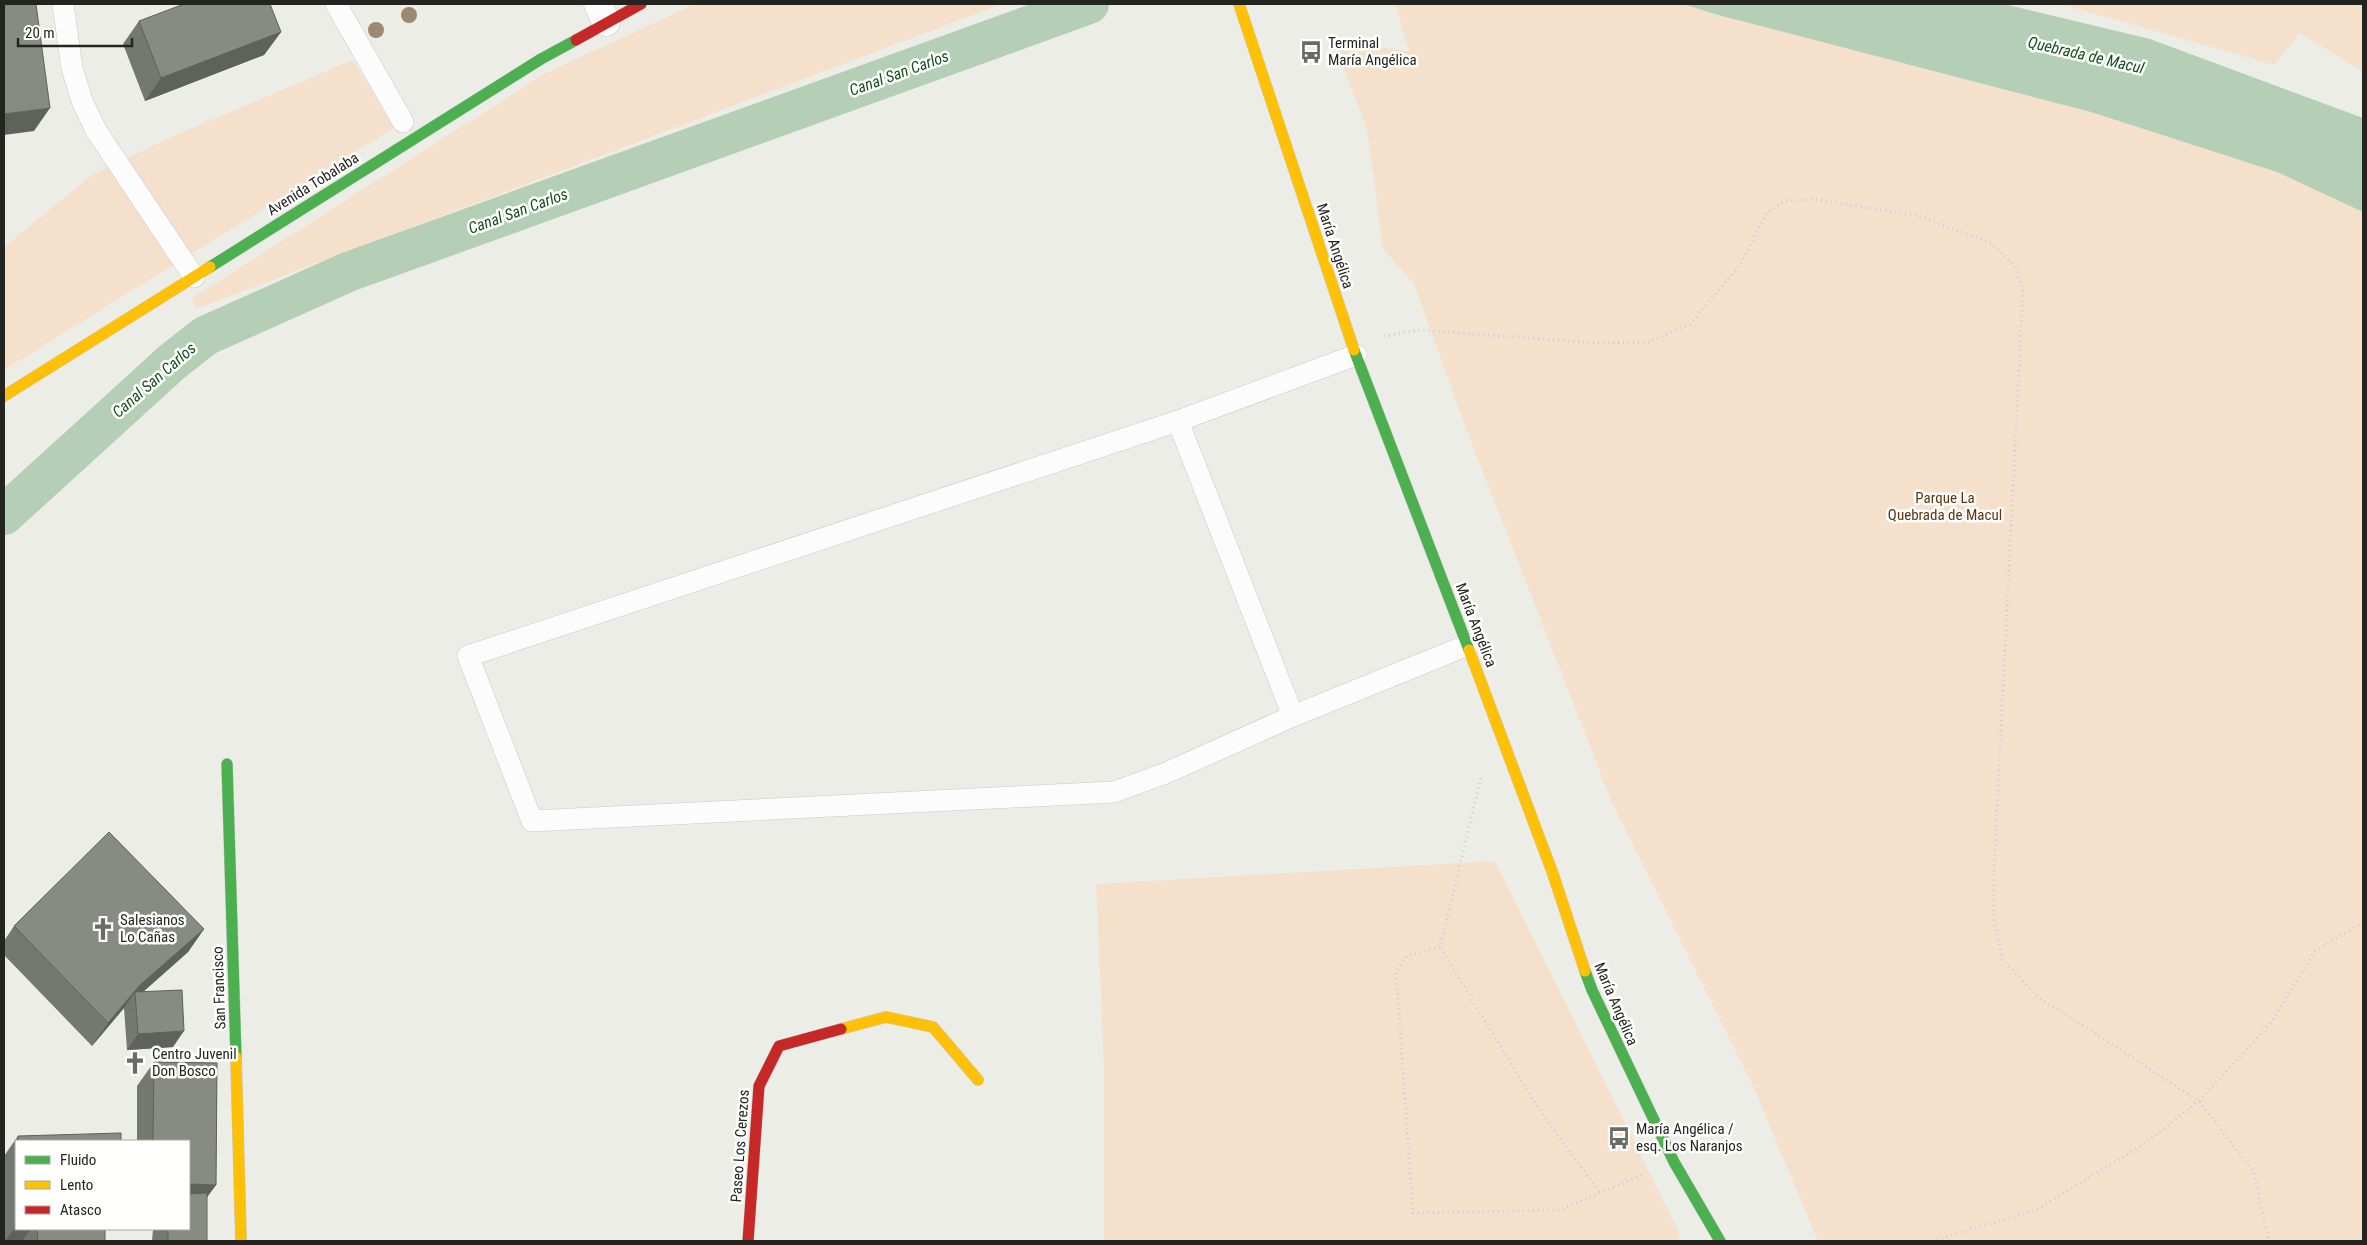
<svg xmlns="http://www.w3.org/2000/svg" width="2367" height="1245" viewBox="0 0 2367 1245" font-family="'Roboto Condensed',sans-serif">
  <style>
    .green { fill: #f5e0cc }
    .water { fill: #b4cfb5 }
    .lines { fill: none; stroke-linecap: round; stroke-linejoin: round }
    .canal { stroke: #b4cfb5; stroke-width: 40 }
    .lane-casing { stroke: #c9c9c5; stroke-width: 22 }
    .street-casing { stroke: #c9c9c5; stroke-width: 29 }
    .fast-casing { stroke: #c9c9c5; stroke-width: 12 }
    .slow-casing { stroke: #c9c9c5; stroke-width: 12 }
    .jam-casing { stroke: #c9c9c5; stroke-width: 12 }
    .path { stroke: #cdcdcc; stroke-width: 3; stroke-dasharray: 1 4; stroke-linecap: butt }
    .lane { stroke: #fcfcfc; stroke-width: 21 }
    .street { stroke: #fcfcfc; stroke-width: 28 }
    .fast { stroke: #4caf50; stroke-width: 11 }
    .slow { stroke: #ffc107; stroke-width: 11 }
    .jam { stroke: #c62828; stroke-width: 11 }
    .tree { fill: #9d8871 }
    .wall { fill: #757870 }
    .shaded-wall { fill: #5f615b }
    .building { fill: #888b82; stroke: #5f615b }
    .labels { text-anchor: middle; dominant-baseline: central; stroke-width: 5; stroke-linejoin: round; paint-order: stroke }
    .poi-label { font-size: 15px; fill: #242421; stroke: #fffffe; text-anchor: start }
    .street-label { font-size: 15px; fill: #242421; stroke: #fffffe }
    .park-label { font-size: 15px; fill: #5c360f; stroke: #fffffe }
    .water-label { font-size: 16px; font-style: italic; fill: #164e22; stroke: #fffffe }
  </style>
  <rect width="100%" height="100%" fill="#edede8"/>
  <path class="green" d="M695 4H1002L196 309 192 298 546 73Z
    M1395 4H1683L1718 15 2091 112 2277 172 2363 212V1241H1818L1753 1086 1613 805 1465 426 1414 284 1383 249 1367 130 1333 40 1409 51Z
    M2060 4H2363V72L2300 33 2274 65Z
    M353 60 394 128 4 370V247L92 175 171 137Z
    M1495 861 1680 1234 1678 1241H1104V1065L1096 884Z"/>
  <path class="water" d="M1683 4H2004L2150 39 2363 118V212L2277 172 2091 112 1718 15Z"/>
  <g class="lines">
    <path class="canal" d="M4 515 172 362 205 336 348 272 1089 4"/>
    <defs>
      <path id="lane" d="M63 4 72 68 82 101 97 132 194 277
        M336 4 403 122
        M1178 421 1356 355
        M1293 716 1178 421 468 656 532 821 1114 792 1166 773 1293 716 1468 645"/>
      <path id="street" d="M598 4 606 22"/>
      <path id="fast" d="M210 267 541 59 576 40
        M1354 350 1469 650
        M227 764 236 1057
        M1585 971 1592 990 1674 1162 1720 1241"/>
      <path id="slow" d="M1239 4 1354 350
        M4 396 210 267
        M1469 650 1553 874 1585 971
        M841 1029 886 1017 933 1027 978 1080
        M236 1057 241 1241"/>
      <path id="jam" d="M576 40 641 4
        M748 1241 759 1086 779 1046 841 1029"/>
    </defs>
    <use href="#lane" class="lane-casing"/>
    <use href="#street" class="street-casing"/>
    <use href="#fast" class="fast-casing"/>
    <use href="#slow" class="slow-casing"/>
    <use href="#jam" class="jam-casing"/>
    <path class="path" d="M1384 336 1419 330 1597 343 1649 342 1690 324 1740 265 1767 212 1784 201 1814 199 1919 216 1991 243 2014 265 2023 289 1994 868V918L2002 959 2037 996 2199 1101 2253 1171 2269 1241
      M1481 778 1440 947 1537 1106 1599 1192
      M1440 947 1407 956 1396 972 1413 1213 1560 1210 1642 1175
      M1932 1241 2036 1210 2147 1142 2199 1101 2270 1024 2315 951 2363 922"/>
    <use href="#lane" class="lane"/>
    <use href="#street" class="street"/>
    <use href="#fast" class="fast"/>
    <use href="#slow" class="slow"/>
    <use href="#jam" class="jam"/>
  </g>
  <g class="tree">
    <circle cx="409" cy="15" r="8"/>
    <circle cx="376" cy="30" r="8"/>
  </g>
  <path class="wall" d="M139 21 281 32 264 55 145 101 123 44Z
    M14 926 204 929 188 952 143 992 173 1047 127 1050 124 1008 92 1046 4 955V941Z
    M154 1062 217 1063 216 1185 207 1197V1241H152L153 1229H189V1141H137V1086Z
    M18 1136 121 1141H16V1229H106L105 1230V1241H4V1156Z"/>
  <path class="shaded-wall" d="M281 32 264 55 145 101 161 78Z
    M50 108 34 131 4 135V114Z
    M204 929 188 952 136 998 135 992 124 1008 92 1046 108 1023 140 985Z
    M184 1031 173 1047 127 1050 138 1034Z
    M189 1184 216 1185 199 1208H189Z
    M16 1226V1229H31L22 1241H5Z"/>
  <path class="building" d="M4 4H36L50 108 4 114Z
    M184 4H270L281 32 161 78 139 21Z
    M109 832 204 929 140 985 108 1023 14 926Z
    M182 990 184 1031 138 1034 135 992Z
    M154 1062 217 1063 216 1185 189 1184V1141H153Z
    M121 1133V1141H18V1136Z
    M207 1193V1241H168V1229H189V1194Z
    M37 1229H105V1241H38Z"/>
  <defs>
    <symbol id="bus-bare" viewBox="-9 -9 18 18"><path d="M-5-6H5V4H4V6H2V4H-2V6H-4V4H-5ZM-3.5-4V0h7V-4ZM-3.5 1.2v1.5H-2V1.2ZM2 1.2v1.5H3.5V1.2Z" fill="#6a6a67" stroke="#fffffe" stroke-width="2.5" paint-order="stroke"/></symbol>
    <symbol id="church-bare" viewBox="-9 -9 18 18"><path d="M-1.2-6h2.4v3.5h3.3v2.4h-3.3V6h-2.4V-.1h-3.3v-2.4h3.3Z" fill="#6a6a67" stroke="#fffffe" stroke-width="2.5" paint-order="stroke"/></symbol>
  </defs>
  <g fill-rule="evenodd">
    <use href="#bus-bare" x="1295" y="36" width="32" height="32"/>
    <use href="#church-bare" x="87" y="913" width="32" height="32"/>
    <use href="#church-bare" x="119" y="1047" width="32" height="32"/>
    <use href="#bus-bare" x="1603" y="1122" width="32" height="32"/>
  </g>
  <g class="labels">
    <g class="poi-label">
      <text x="1328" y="43">Terminal<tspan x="1328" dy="17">María Angélica</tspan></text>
      <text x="120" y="920">Salesianos<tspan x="120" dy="17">Lo Cañas</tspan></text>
      <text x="152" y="1054">Centro Juvenil<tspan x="152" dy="17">Don Bosco</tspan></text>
      <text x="1636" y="1129">María Angélica /<tspan x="1636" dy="17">esq. Los Naranjos</tspan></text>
    </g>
    <g class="street-label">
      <text transform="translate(313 184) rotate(-32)">Avenida Tobalaba</text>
      <text transform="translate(1335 246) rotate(72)">María Angélica</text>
      <text transform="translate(1476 625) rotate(69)">María Angélica</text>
      <text transform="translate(219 988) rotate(-92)">San Francisco</text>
      <text transform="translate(1616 1004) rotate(67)">María Angélica</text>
      <text transform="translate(740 1146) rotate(-86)">Paseo Los Cerezos</text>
    </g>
    <g class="park-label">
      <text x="1945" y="498">Parque La<tspan x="1945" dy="17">Quebrada de Macul</tspan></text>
    </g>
    <g class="water-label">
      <text transform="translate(2086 55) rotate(13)">Quebrada de Macul</text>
      <text transform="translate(899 73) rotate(-20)">Canal San Carlos</text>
      <text transform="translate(518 211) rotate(-20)">Canal San Carlos</text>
      <text transform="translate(154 380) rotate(-41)">Canal San Carlos</text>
    </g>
  </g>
  <rect width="2367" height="1245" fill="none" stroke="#242421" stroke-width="10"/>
  <rect x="15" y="1140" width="175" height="90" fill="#fffffe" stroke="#a7a7a6"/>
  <rect x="25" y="1156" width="25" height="8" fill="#4caf50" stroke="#a7a7a6"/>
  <text x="60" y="1165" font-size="15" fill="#242421">Fluido</text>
  <rect x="25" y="1181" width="25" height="8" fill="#ffc107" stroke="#a7a7a6"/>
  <text x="60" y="1190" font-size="15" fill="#242421">Lento</text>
  <rect x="25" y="1206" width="25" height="8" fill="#c62828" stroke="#a7a7a6"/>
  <text x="60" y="1215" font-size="15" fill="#242421">Atasco</text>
  <path d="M18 38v8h114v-8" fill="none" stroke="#242421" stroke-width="2.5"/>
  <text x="25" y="38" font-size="15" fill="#242421" stroke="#fffffe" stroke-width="4" paint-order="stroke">20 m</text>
</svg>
